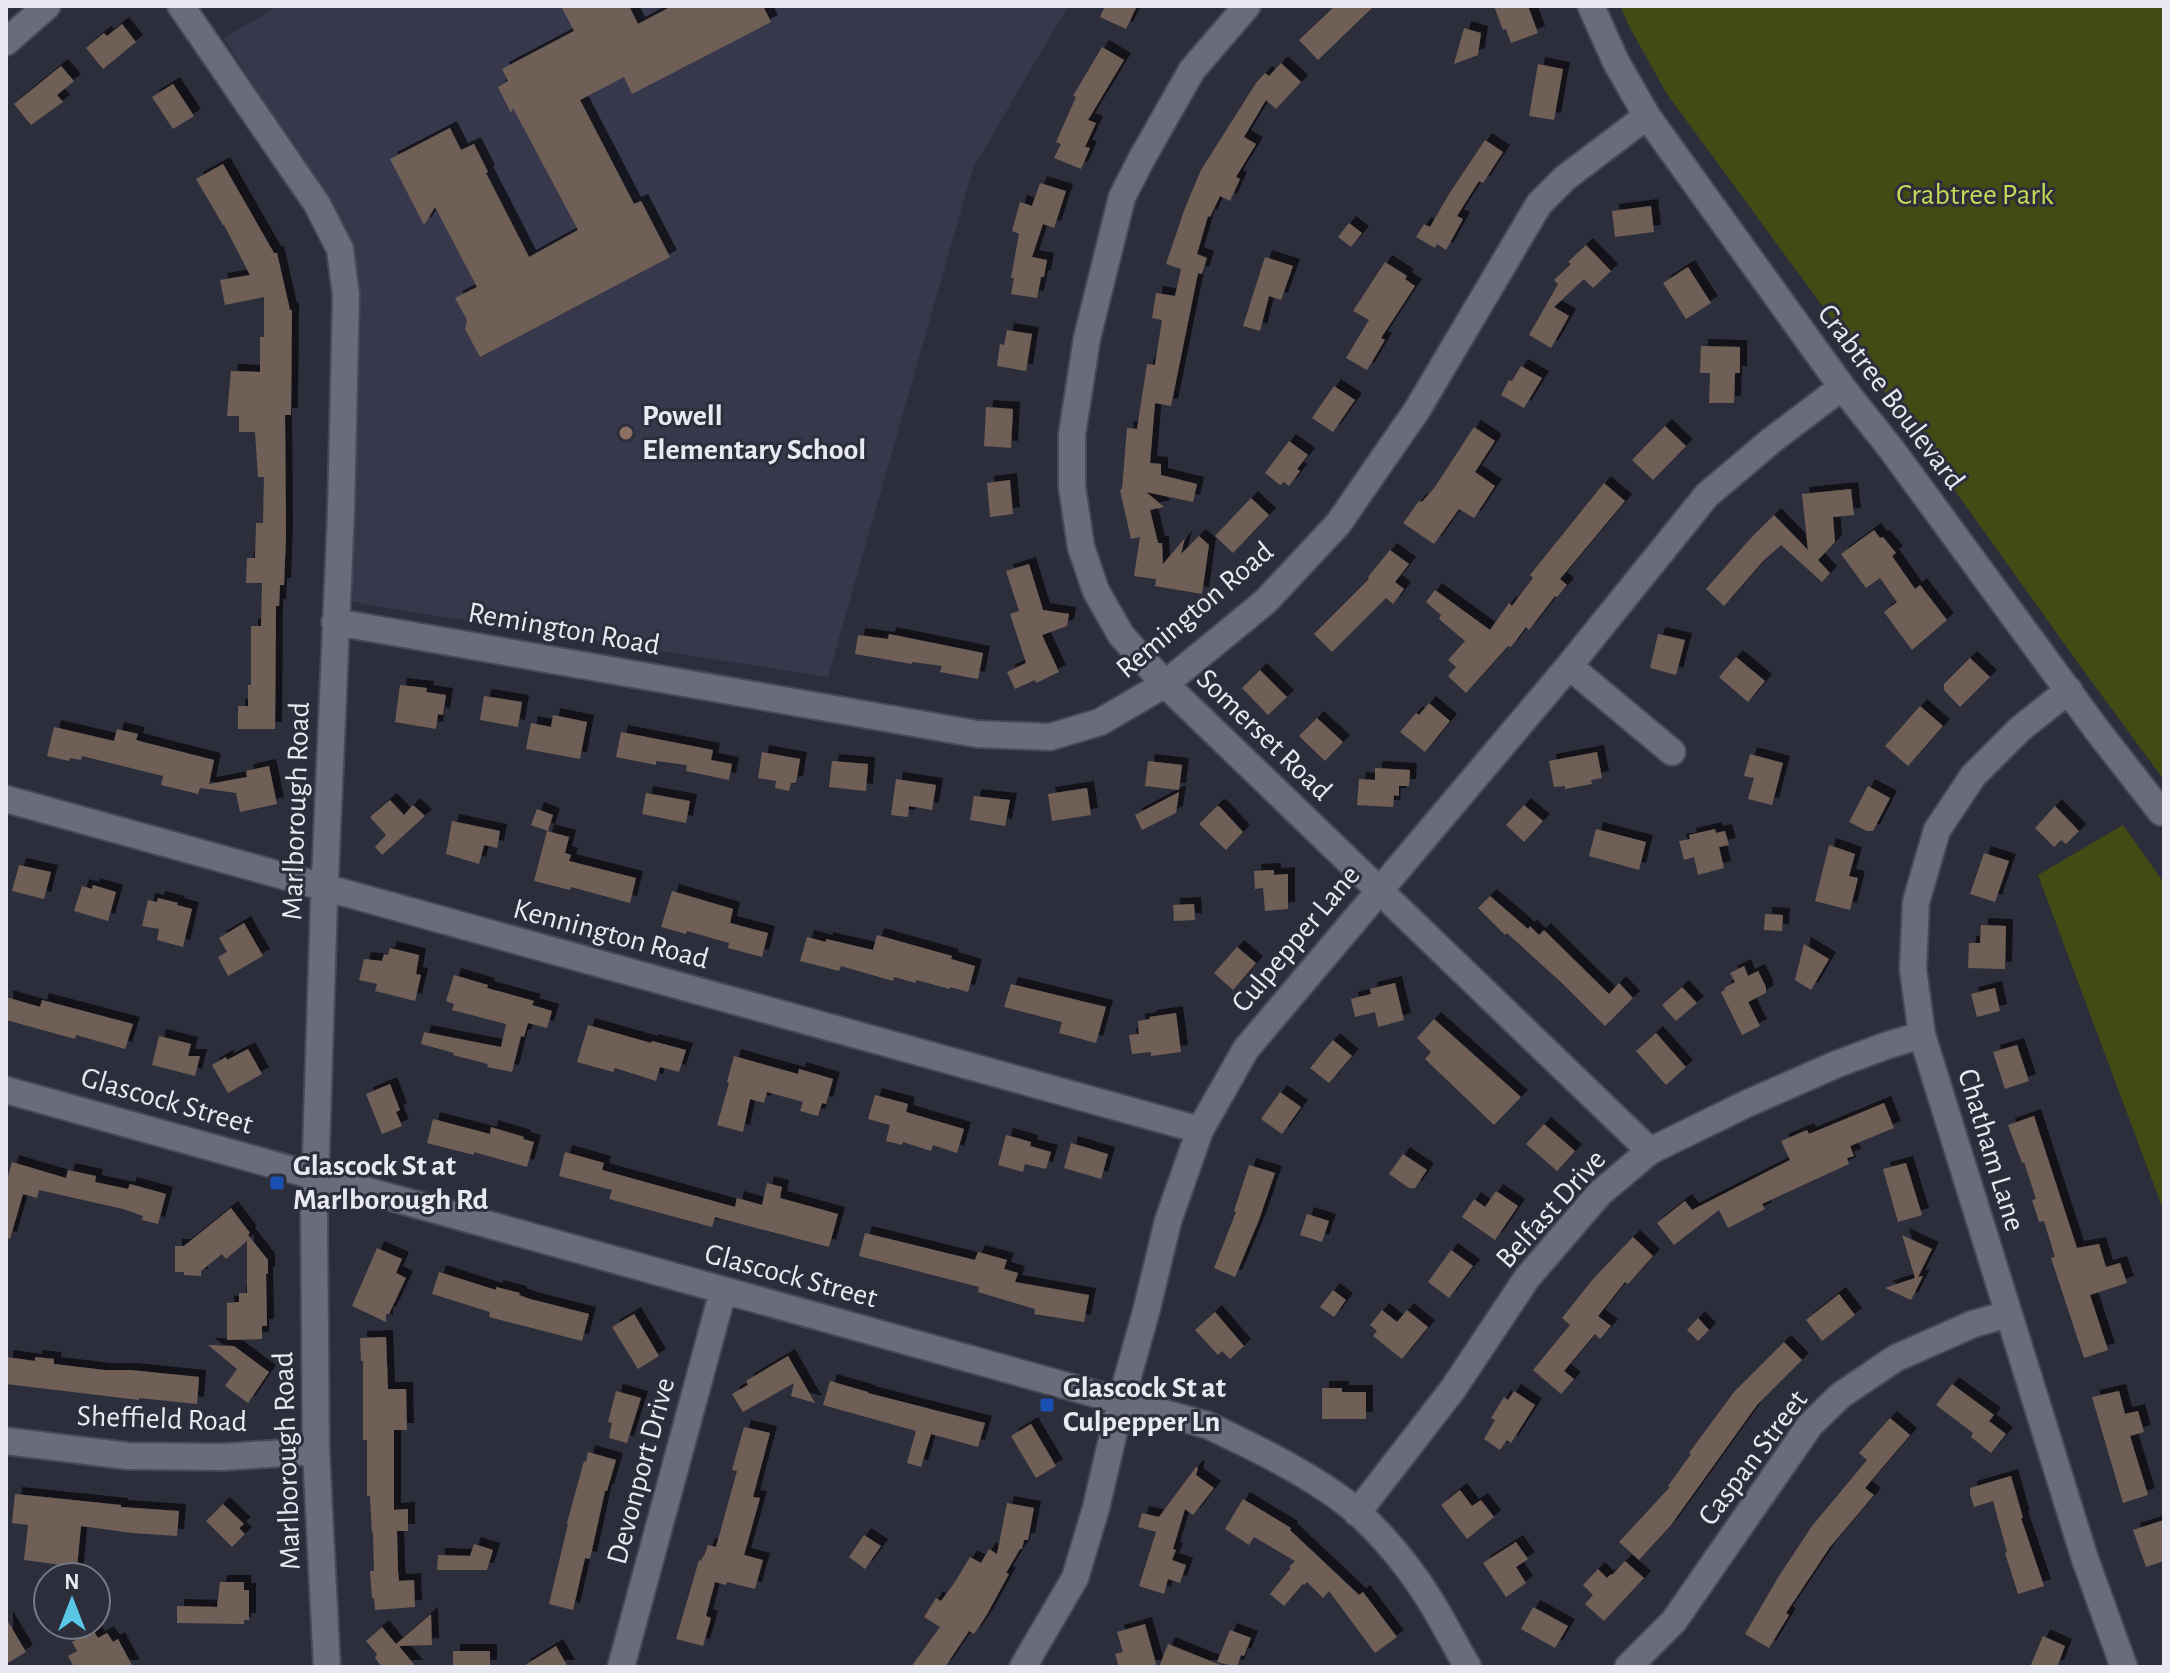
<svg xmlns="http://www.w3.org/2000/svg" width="2170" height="1673" viewBox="0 0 2170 1673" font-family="'Alegreya Sans',sans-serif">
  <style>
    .built { fill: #37384b }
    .green { fill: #424b14 }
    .building { fill: #6f5f56; filter: url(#shadow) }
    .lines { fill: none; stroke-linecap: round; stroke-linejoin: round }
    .minor-casing { stroke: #484954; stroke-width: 30 }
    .minor { stroke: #6a6b7b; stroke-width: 26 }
    .education-dot { fill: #8d6e63; stroke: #2d2e3c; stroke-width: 3 }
    .transit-dot { fill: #1a4fb4; stroke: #2d2e3c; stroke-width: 3 }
    .labels { text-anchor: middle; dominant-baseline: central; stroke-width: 6; stroke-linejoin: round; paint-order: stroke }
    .park-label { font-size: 30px; fill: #c4d956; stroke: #2d2e3c }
    .street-label { font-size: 30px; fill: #e8e9f2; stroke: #2d2e3c }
    .poi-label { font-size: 30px; font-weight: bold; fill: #e8e9f2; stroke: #2d2e3c; text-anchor: start }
  </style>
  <defs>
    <filter id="shadow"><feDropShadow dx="7" dy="-7" stdDeviation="0" flood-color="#0009"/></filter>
  </defs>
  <rect width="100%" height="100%" fill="#2d2e3c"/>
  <path class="built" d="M278 6H1068L973 168 828 677 375 606 352 601 355 266 349 239 302 161 224 38Z"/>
  <path class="green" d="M1620 6H2164V780L2078 663 1848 341 1667 94 1630 28Z
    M2123 825 2164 883V1212L2038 875Z"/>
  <path class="building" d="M561 6H629L638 24 672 6H763L771 22 632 94 624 77 580 100 634 204 641 201 670 257 480 357 465 329 467 320 455 298 477 287 435 207 424 225 390 159 450 128 461 150 474 144 488 172 486 173 529 257 578 230 513 108 511 113 498 87 508 81 502 69 574 31Z
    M1105 6H1137L1126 29 1100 17Z
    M1335 6H1374L1318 60 1299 40Z
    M1494 6H1528L1538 33 1511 43 1506 29 1503 30Z
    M122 24 136 42 103 69 86 48 104 33 107 36Z
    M1464 28 1481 33 1478 55 1454 64Z
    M1102 47 1124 60 1088 120 1096 123 1085 147 1090 148 1081 169 1054 158 1061 144 1056 142 1076 97 1073 96Z
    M1281 63 1301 82 1276 109 1266 100 1244 137 1256 144 1236 177 1240 179 1230 201 1220 196 1210 217 1208 216 1197 254 1207 258 1202 274 1198 273 1171 406 1155 403 1150 463 1161 464V475L1197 484 1193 502 1146 492 1164 507 1150 510 1158 543H1162L1163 564 1185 538 1181 554 1199 536 1209 545 1202 594 1155 586 1156 579 1134 576 1140 537 1131 539 1120 490 1122 489 1127 428 1137 429 1147 364 1155 365 1162 320 1152 318 1156 293 1175 296 1181 269 1166 264 1185 208 1201 170 1256 83 1265 73 1269 76Z
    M1538 64 1563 69 1554 120 1529 116Z
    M61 66 74 81 57 95 63 102 31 125 14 104Z
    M173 84 194 116 173 129 152 97Z
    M1485 140 1503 152 1483 183 1479 181 1457 216 1463 219 1446 250 1437 244 1435 248 1416 237 1424 224 1430 227 1449 194Z
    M223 164 274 253H277L290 310H292L291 415H285L286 534 284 585H280L279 606H276L275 729H238V706H248V685H251V626H261L262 583H246L247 558H255L256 523H263L264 477H258L255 432H239V416H227L229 393 231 371 260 372V337H264V297L225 305 220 280 250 275 224 225H223L196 179Z
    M1040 183 1066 191 1054 228 1043 224 1032 257 1047 260 1044 277H1041L1037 298 1011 294 1014 278H1011L1019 234 1012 231 1020 202 1032 206Z
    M1651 206 1654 232 1615 237 1612 211Z
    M1349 223 1362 233 1351 247 1338 237Z
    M1586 245 1611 271 1593 288 1584 279 1554 307 1569 316 1551 348 1529 335 1558 284 1554 280 1571 264 1568 262Z
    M1265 257 1293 266 1281 300 1269 296 1260 331 1243 326Z
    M1385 262 1407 276 1405 279 1415 286 1381 338 1385 340 1367 370 1346 358 1369 320 1353 311Z
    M1688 267 1711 303 1686 319 1663 283Z
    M1007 330 1032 334 1026 371 997 366 1000 344 1004 345Z
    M1701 346 1740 347V373H1735L1734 403H1709L1710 373H1700Z
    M1521 366 1542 378 1524 408 1501 395 1509 380 1512 381Z
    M1334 386 1355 400 1333 432 1312 418Z
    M986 407 1013 409 1011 448 984 446Z
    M1665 426 1686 446 1653 480 1632 460Z
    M1474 427 1495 441 1475 472 1495 486 1474 518 1459 509 1434 544 1403 523 1419 501 1422 502 1435 487Z
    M1289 441 1308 455 1297 469 1300 471 1289 486 1284 482 1280 485 1265 473Z
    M1010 480 1013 514 990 517 987 483Z
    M1604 483 1625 501 1560 579 1567 585 1557 597 1555 596 1529 630 1526 627 1511 647 1508 646 1466 693 1448 676 1456 667 1448 660 1465 641 1439 619 1441 615 1426 602 1435 590 1490 630 1509 603 1512 606 1533 578 1530 575Z
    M1851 489 1854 515 1833 517 1835 542 1818 560 1830 573 1822 582 1781 545 1763 561 1724 606 1706 589 1749 540 1774 515 1808 550 1802 494Z
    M1251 498 1269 515 1233 553 1215 536Z
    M1874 530 1880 538 1883 537 1896 553 1892 556 1915 589 1920 585 1947 620 1912 650 1884 612 1897 602 1880 578 1866 588 1841 554Z
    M1390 550 1409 564 1395 582 1404 589 1393 604 1386 598 1332 652 1314 634 1369 579 1368 577Z
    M1029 564 1043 610 1069 614 1067 626 1042 635 1059 672 1036 683 1035 680 1015 689 1007 672 1026 663 1010 614 1019 611 1006 571Z
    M889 634 983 653 978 679 940 672 942 666 912 662V664L855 654 858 635 888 639Z
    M1658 634 1685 640 1676 675 1650 668Z
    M1736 657 1765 681 1748 702 1719 677Z
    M1970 658 1990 677 1960 707 1944 690V684Z
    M1260 670 1287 697 1268 715 1242 688Z
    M400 685 427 688 426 692 446 695 443 715 438 714 436 729 395 722Z
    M484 696 522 702 518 727 480 720Z
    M1429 703 1450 721 1425 752 1400 732 1416 713 1419 715Z
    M1920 706 1943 726 1908 766 1885 746Z
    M553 715 587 722 580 759 526 749 531 723 551 727Z
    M1317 718 1343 742 1325 761 1299 736Z
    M54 727 114 741 117 729 138 734 136 740 147 743 214 760 209 784 247 777 246 771 269 766 277 804 240 812 236 793 200 788 198 794 161 785 163 776 82 756 81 760 70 758 69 761 47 756Z
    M621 732 713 750 711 760 732 764 729 780 686 771 687 765 656 761V765L616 757Z
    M762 752 800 759 796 783H791L789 791 775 788 776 781 758 778Z
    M1597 752 1602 778 1591 780 1592 784 1565 789V786L1554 787 1549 761Z
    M1750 754 1783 763 1772 805 1748 799 1754 778 1744 776Z
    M832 761 868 764 866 791 829 787Z
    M1148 761 1182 765 1179 790 1145 786Z
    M1375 768 1410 770 1409 786H1399V796L1394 795 1393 807 1357 805 1359 779 1375 780Z
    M896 779 936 785 932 810 909 806 908 817 891 815Z
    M1868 786 1890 798 1873 831H1867L1849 822Z
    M1087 788 1091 815 1052 821 1048 794Z
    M1179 792 1176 813 1142 830 1135 815Z
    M646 793 690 801 686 823 642 814Z
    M974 796 1010 800 1005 826 970 820Z
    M390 800 404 815 413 805 425 816 382 855 375 847 386 835 370 817Z
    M1524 805 1543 821 1524 842 1506 825Z
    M1217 806 1220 807 1243 832 1226 850 1199 824Z
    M2055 806 2079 831 2066 844 2061 840 2054 847 2035 828Z
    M537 809 553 815 548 831 531 825Z
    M452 821 500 831 497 848 484 845 479 864 446 854Z
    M1596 829 1646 842 1639 870 1589 856Z
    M1715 829 1716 833 1725 831 1729 845 1719 847 1724 868 1698 875 1694 857 1684 860 1679 841 1690 839 1689 835Z
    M547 831 569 837 565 853 571 855 569 861 636 878 630 903 571 887 570 890 534 881Z
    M1829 845 1855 854 1849 876 1858 878 1850 910 1815 901Z
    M1984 853 2009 861 1995 902 1970 894Z
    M19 865 51 872 44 899 12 891Z
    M1274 870V875L1288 874V909L1265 911 1263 888 1255 889 1254 871Z
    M93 885 116 892 108 921 74 911 82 886 92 889Z
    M672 891 733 909 730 923 768 933 762 957 728 948 729 943 687 931 686 934 661 927Z
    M1490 896 1528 929 1530 926 1539 935 1544 930 1609 994 1619 983 1633 998 1605 1026 1564 985 1507 933 1505 935 1478 908Z
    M158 898 178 903 177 905 192 909 183 947 157 940 159 929 142 926 148 900 157 902Z
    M1194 904 1195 920 1174 921 1173 905Z
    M1765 914 1783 915 1782 931 1764 930Z
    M244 923 263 956 228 976 218 957 227 952 219 938Z
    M1981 925 2006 926 2005 969 1968 968 1969 943H1980Z
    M877 935 952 956 951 959 975 966 968 992 950 987V989L916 980V983L894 977 893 981 841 966 839 971 800 961 807 937 826 942V939L873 950Z
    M1804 944 1829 959 1811 990 1795 980Z
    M1237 947 1256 963 1233 990 1214 973Z
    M390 948 419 955 416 974 421 975 415 1001 375 991 377 984 359 980 364 959 382 961 384 954 388 955Z
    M1744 966 1748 976 1758 971 1766 987V993L1748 1002 1760 1026 1742 1035 1721 992 1725 990 1724 988 1735 982 1730 973Z
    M454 975 488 985 487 988 534 1001 532 1005 552 1011 547 1028 528 1023 524 1037 521 1036 512 1072 487 1067 488 1064 453 1055 454 1053 421 1044 424 1032 501 1047 506 1024 452 1010 454 1004 446 1001Z
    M1395 983 1404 1020 1378 1027 1375 1012 1355 1017 1351 999 1371 994 1370 989Z
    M1011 984 1106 1007 1096 1043 1059 1033 1062 1022 1004 1007Z
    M1682 987 1697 1003 1676 1021 1662 1005Z
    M1995 988 2000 1011 1977 1017 1971 994Z
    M6 997 40 1007 42 1000 133 1024 125 1049 76 1035 75 1039 6 1020Z
    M1176 1013 1181 1052 1151 1056V1052L1132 1054 1129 1035 1139 1034 1138 1021 1150 1019 1149 1017Z
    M1434 1019 1521 1097 1494 1125 1425 1059 1431 1052 1417 1038Z
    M588 1025 651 1043 652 1041 686 1050 679 1072 660 1067 656 1081 615 1068 613 1072 577 1062Z
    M1656 1033 1686 1067 1666 1085 1636 1051Z
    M159 1036 191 1044 188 1056H200L195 1076 152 1065Z
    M1333 1040 1352 1056 1329 1083 1310 1068Z
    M2017 1045 2029 1081 2005 1089 1993 1052Z
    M248 1049 262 1074 228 1093 212 1065 226 1057 227 1060Z
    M734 1056 798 1074 799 1069 833 1079 826 1104 822 1103 818 1116 800 1111 803 1102 767 1092 764 1103 750 1099 743 1132 717 1125 729 1083 727 1082Z
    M390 1084 400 1110 396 1112 402 1126 382 1134 366 1094Z
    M1280 1092 1301 1107 1282 1134 1261 1119Z
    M875 1095 908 1104 906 1112 964 1129 957 1153 933 1145 931 1151 903 1142 902 1145 886 1141 890 1125 868 1119Z
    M1884 1103 1894 1128 1850 1146 1854 1156 1847 1158 1849 1164 1762 1204 1765 1209 1728 1228 1719 1210 1674 1245 1657 1223 1685 1201 1692 1210 1790 1160 1781 1141 1807 1130 1809 1134Z
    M2034 1116 2077 1248 2099 1244 2106 1267 2120 1263 2127 1283 2090 1295 2108 1350 2084 1358 2051 1258 2055 1257 2044 1221 2039 1222 2032 1200 2036 1199 2024 1162 2022 1163 2008 1125Z
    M433 1119 490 1134 491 1127 524 1137 523 1139 534 1142 527 1167 474 1152V1155L427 1143Z
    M1544 1124 1575 1151 1557 1171 1526 1144Z
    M1006 1135 1031 1142 1030 1146 1051 1152 1046 1169 1025 1164 1023 1172 998 1165Z
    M1071 1143 1108 1154 1101 1179 1064 1168Z
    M565 1152 604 1163 602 1170 735 1207 737 1198 762 1205 767 1183 782 1187 780 1198 838 1214 829 1247 715 1217 712 1227 609 1199 612 1190 559 1176Z
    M1403 1154 1427 1170 1415 1188H1409L1389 1174Z
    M12 1162 66 1178 68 1170 96 1176 95 1182 128 1189 130 1184 166 1194 158 1224 142 1220 143 1216 123 1209 39 1190 37 1198 23 1194 10 1239 6 1238V1183Z
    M1906 1163 1922 1215 1898 1222 1883 1169Z
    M1249 1165 1275 1173 1259 1220 1235 1277 1214 1268 1236 1212 1234 1211Z
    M1496 1191 1518 1206 1495 1240 1462 1217 1474 1199 1485 1207Z
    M231 1208 250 1233 248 1235 268 1260V1274H266L267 1326H262V1339L227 1340V1303L239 1302V1293H247V1241L226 1259 222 1254 201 1271V1276L184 1275V1272H175V1246H184Z
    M1307 1214 1329 1221 1322 1242 1300 1235Z
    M865 1233 975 1260 978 1252 1007 1260 1004 1269 1018 1273 1015 1282 1089 1295 1084 1322 1034 1314 1035 1309 978 1292 979 1287 859 1256Z
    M1902 1235 1932 1249 1918 1277 1923 1276 1911 1300 1885 1288 1915 1278Z
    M1633 1237 1653 1256 1628 1284 1625 1282 1598 1316 1611 1326 1600 1339 1595 1334 1564 1371 1574 1379 1561 1394 1533 1370 1570 1325 1562 1318 1593 1279Z
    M377 1248 402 1259 396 1273 406 1278 389 1314H386V1322L352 1306Z
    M1451 1250 1473 1266 1449 1298 1428 1282Z
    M439 1272 496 1290V1287L520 1293 519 1295 530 1299 589 1314 582 1341 489 1317 490 1312 432 1294Z
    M1333 1290 1346 1300 1334 1317 1320 1307Z
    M1839 1294 1855 1315 1822 1341 1806 1320Z
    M1382 1310 1397 1322 1407 1310 1428 1327 1402 1359 1373 1336 1377 1331 1370 1325Z
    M1215 1312 1244 1346 1230 1359 1222 1351 1218 1355 1195 1330Z
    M634 1314 659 1356 638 1369 612 1327Z
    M1698 1318 1709 1330 1698 1341 1687 1330Z
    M386 1337 388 1389H406L407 1430H394V1510L408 1509V1531H397L398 1571 399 1581 414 1580 415 1607 375 1610 374 1598H372L370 1571H374L373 1533H372L370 1496H367V1440H363V1361H361L360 1338Z
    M1784 1342 1802 1360 1757 1405 1671 1525 1639 1560 1619 1542 1670 1487 1668 1486 1691 1454 1689 1453 1734 1392Z
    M208 1345 234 1346 269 1372 248 1403 225 1386 237 1369Z
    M788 1356 815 1403 791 1396 794 1383 743 1412 732 1394 748 1385 746 1381Z
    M6 1357 35 1361V1357L54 1359V1364L104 1370H130L199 1377 197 1404 139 1398V1400L6 1384Z
    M830 1381 868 1392V1393L985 1423 978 1447 931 1434 921 1467 907 1463 916 1431 823 1405Z
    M1952 1384 1994 1415 1989 1421 2006 1434 1991 1453 1971 1437 1973 1433 1936 1405Z
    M1322 1388H1342V1392H1366V1419H1322Z
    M616 1391 641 1398 627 1443 609 1438 612 1423 608 1422Z
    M1514 1391 1535 1405 1511 1443 1507 1440 1500 1450 1484 1439 1495 1420 1491 1418 1504 1397 1508 1400Z
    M2119 1391 2125 1414 2138 1411 2144 1432 2130 1436 2148 1495 2123 1503 2092 1397Z
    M1890 1418 1910 1435 1865 1488 1874 1495 1830 1547 1786 1613 1789 1615 1769 1648 1745 1634 1779 1576 1812 1526 1867 1460 1859 1453Z
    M1031 1424 1056 1466 1036 1478 1011 1436Z
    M744 1427 770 1433 753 1497 760 1498 744 1555 763 1560 755 1589 727 1582 726 1585 715 1582 706 1616 711 1618 703 1646 676 1639 699 1560 701 1561 703 1556H704L708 1545 716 1547 737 1471 732 1470Z
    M588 1452 616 1460 607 1491H605L590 1559 585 1558 573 1610 549 1604 568 1524 567 1523 584 1461 586 1462Z
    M1196 1467 1198 1468 1196 1475 1214 1488 1193 1515 1185 1509 1173 1549 1176 1550 1172 1560 1186 1565 1180 1583 1168 1579 1164 1594 1139 1586 1156 1532 1138 1527 1142 1513 1159 1517Z
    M2011 1476 2023 1518H2021L2044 1586 2018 1594 2005 1553 2007 1552 1993 1501 1974 1507 1970 1494V1488Z
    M1460 1490 1472 1506 1481 1500 1494 1517 1467 1539 1441 1505Z
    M15 1494 121 1505V1507L179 1511 177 1536 132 1533 81 1526 76 1577H60L62 1565 24 1560 28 1525 12 1523Z
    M1243 1499 1291 1528 1290 1530 1359 1595 1363 1592 1397 1637 1375 1653 1329 1591 1323 1598 1307 1582 1304 1585 1303 1584 1284 1606 1270 1594 1291 1568 1289 1567 1295 1561 1254 1537 1249 1545 1225 1529Z
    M1007 1503 1034 1508 1028 1540H1024L1022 1549H1020L1006 1573 1009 1574 986 1616 974 1634 969 1631 945 1667H911L940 1627 924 1617 936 1598 941 1601 955 1582 970 1557 981 1563 989 1549 997 1554Z
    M223 1504 244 1524 239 1528 245 1534 232 1547 206 1521Z
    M2164 1520V1561L2146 1567 2133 1530Z
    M864 1535 881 1546 865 1569 849 1557Z
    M1516 1542 1528 1559 1516 1567 1526 1583 1506 1597 1483 1563Z
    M474 1544 493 1550 487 1570H437L438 1555 470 1556Z
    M1625 1561 1644 1578 1604 1621 1585 1604 1593 1595 1583 1585 1598 1569 1607 1578 1611 1574 1612 1575Z
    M220 1582H244V1590H249V1620H244V1624L177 1623V1606L217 1607Z
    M1533 1607 1568 1626 1555 1648 1521 1629Z
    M431 1614 432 1645 399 1646 416 1667H382L375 1658 377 1654 366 1641 382 1627 396 1644Z
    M6 1618 26 1652 6 1664Z
    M1145 1624 1157 1667H1119L1115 1654 1123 1652 1117 1632Z
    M93 1630 98 1638 107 1633 113 1642 118 1639 133 1667H74L68 1656 77 1651 72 1642Z
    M1230 1630 1251 1638 1244 1656 1241 1655 1237 1667 1217 1662Z
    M2043 1636 2065 1646 2057 1667H2030Z
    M1168 1644 1223 1666V1667H1159Z
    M556 1646 568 1667H522Z
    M453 1651H490V1667L453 1666Z"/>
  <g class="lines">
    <defs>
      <path id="minor" d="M181 6 317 204 340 249 346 295 341 512 324 901 314 1214 316 1451 327 1667
        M1247 6 1192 70 1142 158 1122 197 1087 338 1072 434V487L1081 547 1096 591 1121 635 1165 684 1650 1151
        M1591 6 1616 62 1647 116 1842 387 1892 450 2097 730 2161 812
        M6 42 47 6
        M335 622 977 734 1050 737 1100 722 1165 684 1266 601 1338 524 1417 410 1539 204 1565 178 1647 116
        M1569 666 1672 752
        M2069 690 2020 729 1973 776 1937 830 1916 902 1913 969 1922 1035 2085 1559 2124 1667
        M6 799 1200 1130
        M6 1090 1207 1425C1252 1446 1297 1468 1337 1496 1371 1520 1406 1562 1428 1597 1443 1620 1454 1644 1468 1667
        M6 1441 128 1456 223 1457 316 1451
        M1357 1513 1453 1389 1527 1278 1600 1193 1650 1151 1746 1104 1837 1064 1888 1045 1922 1035
        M621 1667 723 1291
        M1023 1667 1075 1578 1096 1508 1121 1401 1146 1312 1168 1221 1200 1130 1246 1049 1569 666 1707 495 1772 440 1842 387
        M1628 1667 1674 1621 1810 1425 1841 1395 1896 1358 1973 1324 2008 1314"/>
    </defs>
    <use href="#minor" class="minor-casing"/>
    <use href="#minor" class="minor"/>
  </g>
  <circle class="education-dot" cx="626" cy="433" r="8"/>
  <g class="transit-dot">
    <rect x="269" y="1175" width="16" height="16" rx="4"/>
    <rect x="1039" y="1397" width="16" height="16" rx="4"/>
  </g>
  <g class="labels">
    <g class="park-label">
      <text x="1975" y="195">Crabtree Park</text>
    </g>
    <g class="street-label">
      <text transform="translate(1891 397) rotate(53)">Crabtree Boulevard</text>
      <text transform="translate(1195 610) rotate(-40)">Remington Road</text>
      <text transform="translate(564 629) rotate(10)">Remington Road</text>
      <text transform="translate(1264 735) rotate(44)">Somerset Road</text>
      <text transform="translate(296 811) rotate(-88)">Marlborough Road</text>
      <text transform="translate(611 934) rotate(15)">Kennington Road</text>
      <text transform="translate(1296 939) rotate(-50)">Culpepper Lane</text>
      <text transform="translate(167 1101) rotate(16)">Glascock Street</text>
      <text transform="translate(1991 1150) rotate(73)">Chatham Lane</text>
      <text transform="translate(1551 1209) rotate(-48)">Belfast Drive</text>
      <text transform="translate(791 1276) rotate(15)">Glascock Street</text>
      <text transform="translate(162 1419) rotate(2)">Sheffield Road</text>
      <text transform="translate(1753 1458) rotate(-53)">Caspan Street</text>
      <text transform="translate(287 1461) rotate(-92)">Marlborough Road</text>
      <text transform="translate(641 1471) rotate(-75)">Devonport Drive</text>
    </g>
    <g class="poi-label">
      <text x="642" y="416">Powell<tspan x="642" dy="34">Elementary School</tspan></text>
      <text x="293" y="1166">Glascock St at<tspan x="293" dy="34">Marlborough Rd</tspan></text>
      <text x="1063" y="1388">Glascock St at<tspan x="1063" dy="34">Culpepper Ln</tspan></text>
    </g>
  </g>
  <rect width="2170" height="1673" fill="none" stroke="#e8e9f2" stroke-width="16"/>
  <g transform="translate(72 1601)"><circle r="38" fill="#2d2e3c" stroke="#787985" stroke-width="2"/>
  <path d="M0-6L14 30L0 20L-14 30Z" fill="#59c8e5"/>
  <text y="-12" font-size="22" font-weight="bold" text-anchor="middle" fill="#e8e9f2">N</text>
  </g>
</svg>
